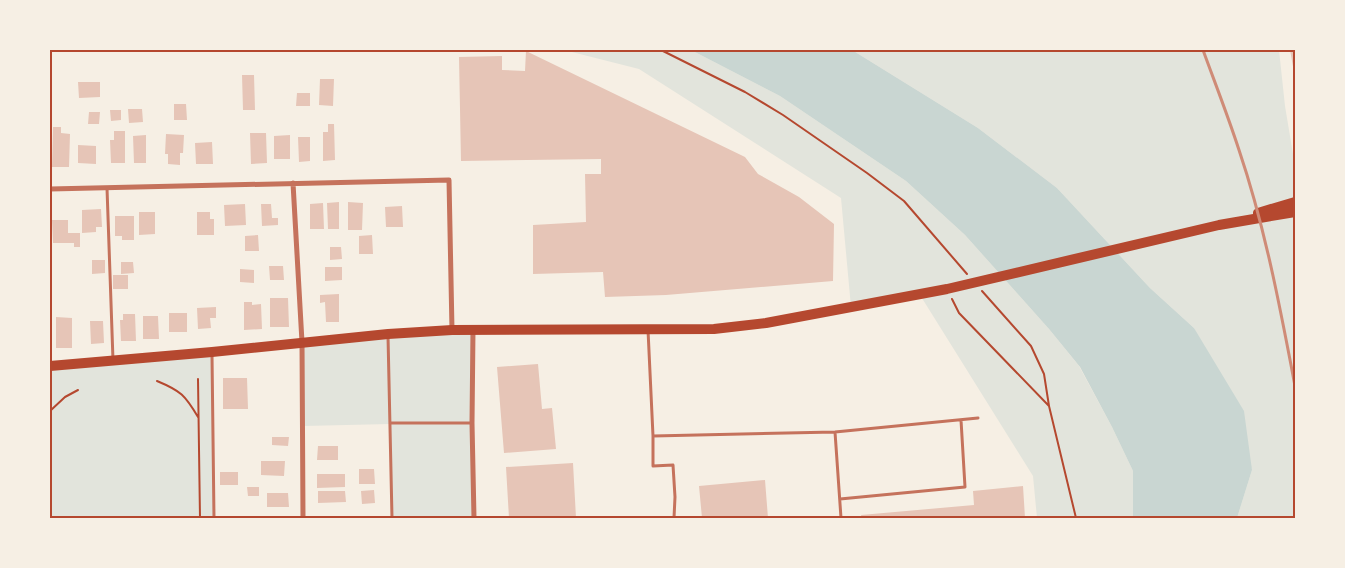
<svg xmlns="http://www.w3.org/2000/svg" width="1345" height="568" viewBox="0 0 1345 568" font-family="Karla,sans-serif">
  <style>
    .green { fill: #e2e4dc }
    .water { fill: #c9d6d2 }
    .building { fill: #e6c5b7 }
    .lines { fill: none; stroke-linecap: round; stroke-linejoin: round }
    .path { stroke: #b5482f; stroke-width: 2 }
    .service { stroke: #c5725c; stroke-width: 3 }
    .minor { stroke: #c5725c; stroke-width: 5 }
    .primary { stroke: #b5482f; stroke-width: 10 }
    .rail { stroke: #cf8b77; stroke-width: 3 }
    .neatline { fill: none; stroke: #b5482f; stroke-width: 2 }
  </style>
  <rect width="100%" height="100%" fill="#f6efe4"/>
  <path class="green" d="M564 50H691L780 96 906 181 965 235 1049 329 1079 366 1112 427 1133 471V518H1037L1033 476 920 295 851 307 841 198 639 69Z
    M852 50H1279L1285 106 1295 166V518H1237L1252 470 1194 328 1150 288 1057 188 978 128Z
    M473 329 474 518H392L390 424 303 426 302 342Z
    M212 352 214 518H50V366Z"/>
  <path class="water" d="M691 50H852L978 128 1057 188 1150 288 1194 328 1244 411 1252 470 1237 518H1133V471L1112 427 1080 367 1049 329 965 235 906 181 780 96Z"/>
  <path class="building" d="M1290 50H1295V72H1294Z
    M526 51 745 157 758 174 799 197 834 224 833 281 666 295 605 297 603 272 533 274V225L586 222 585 174H601V159L461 161 459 57 502 56V70L525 71Z
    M242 75H254L255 110H243Z
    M320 79H334L333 106 319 105Z
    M78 82H100V97L79 98Z
    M297 93H310V106H296Z
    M174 104H186L187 120H174Z
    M128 109H142L143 122 129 123Z
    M110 110H121V120L111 121Z
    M89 112H100L99 124H88Z
    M328 124H334L335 160 323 161V132H328Z
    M53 127H61V133L70 134 69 167H52Z
    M114 131H125V163H111L110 140H114Z
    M250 133H266L267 163 251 164Z
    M166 134 184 135 183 153H180V165L168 164V154H165Z
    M146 135V163H134L133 136Z
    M290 135V159H274V136Z
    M298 137H310V161L299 162Z
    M212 142 213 164H196L195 143Z
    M78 145 96 146V164L78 163Z
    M339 202V229H328L327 203Z
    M348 202 363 203 362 230H348Z
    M323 203 324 229H310V204Z
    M245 204 246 225 225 226 224 205Z
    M261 204H271L272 218H278V225L262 226Z
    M402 206 403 227H386L385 207Z
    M101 209 102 227H96V232L82 233V210Z
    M139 212H155V234L139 235Z
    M197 212H210V219H214V235H197Z
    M115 216H134V240H122V236H115Z
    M52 220H68V233H80V247H74V243H53Z
    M258 235 259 251H245V236Z
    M372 235 373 254H359V236Z
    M330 247H341L342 259 330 260Z
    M92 260H105V273L92 274Z
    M121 262H133L134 273 121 274Z
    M269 266H283L284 280H270Z
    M325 267H342V280L325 281Z
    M240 269 254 270V283L240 282Z
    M113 275H128V289H113Z
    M339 294V322H326L325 302 320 303V295Z
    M270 298H288L289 327H270Z
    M244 302H252V305L261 304 262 329 244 330Z
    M216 307V318H210L211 328 198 329 197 308Z
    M169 313H187V332H169Z
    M123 314H135L136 341H121L120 320H123Z
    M143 316H158L159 339H143Z
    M56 317 72 318V348H56Z
    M90 321H103L104 343 91 344Z
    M538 364 542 409 552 408 556 449 504 453 497 367Z
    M223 378H247L248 409H223Z
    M272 437H289L288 446 272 445Z
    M318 446H338V460H317Z
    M261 461H285L284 476 261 475Z
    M573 463 576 518H509L506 467Z
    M359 469H374L375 484H359Z
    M220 472H238V485H220Z
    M317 474H345V487L317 488Z
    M765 480 768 518H702L699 486Z
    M1023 486 1025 518H862L861 515 974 505 973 491Z
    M247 487H259V496H248Z
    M374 490 375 503 362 504 361 491Z
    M318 491H345L346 502 318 503Z
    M267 493H288L289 507H267Z
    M327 516H340V518H327Z"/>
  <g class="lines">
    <path class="path" d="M661 50 745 92 783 115 867 173 904 201 967 274
      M982 291 1031 346 1044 374 1049 406 1076 518
      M952 299 959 313 1049 406
      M198 379 200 518
      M157 381C181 391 185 395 198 417
      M50 518V411L65 397 78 390"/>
    <path class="service" d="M107 188 113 360
      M648 330 653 436V466L673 465 675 497 674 518
      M388 336 392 518
      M212 355 214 518
      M390 423H472
      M835 432 841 518
      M653 436 835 432 978 418
      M840 499 965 487 961 420"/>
    <path class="minor" d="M293 183 302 342 303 518
      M50 189 449 180 452 330
      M473 330 472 423 474 518"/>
    <path class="primary" d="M1258 213 1295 202
      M50 366 212 352 388 334 452 330 714 329 766 323 947 289 1219 225 1295 212"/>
    <path class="rail" d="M1203 50C1215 83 1228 116 1239 150 1265 227 1280 307 1295 386"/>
  </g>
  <rect width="1345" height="568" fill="none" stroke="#f6efe4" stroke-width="102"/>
  <rect x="51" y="51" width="1243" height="466" class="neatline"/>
</svg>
